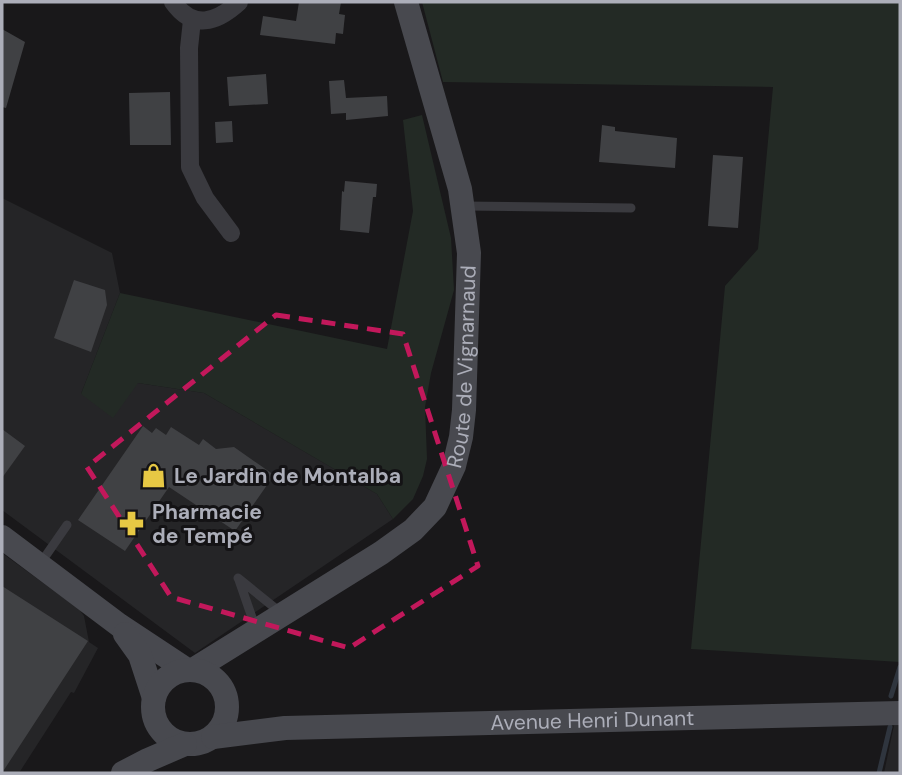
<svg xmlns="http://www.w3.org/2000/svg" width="902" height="775" viewBox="0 0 902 775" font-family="'DM Sans',sans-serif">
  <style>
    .built { fill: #252527 }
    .green { fill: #232a25 }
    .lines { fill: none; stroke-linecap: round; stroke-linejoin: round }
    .stream { stroke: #2f353e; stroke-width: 5 }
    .building { fill: #404144 }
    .lane { stroke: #3a3a3f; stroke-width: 9 }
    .street { stroke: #3a3a3f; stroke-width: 18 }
    .secondary { stroke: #48494f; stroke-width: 24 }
    .marked { fill: none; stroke: #c2185b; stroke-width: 5; stroke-dasharray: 14 9; stroke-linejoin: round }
    .labels { text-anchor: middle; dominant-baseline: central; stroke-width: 6; stroke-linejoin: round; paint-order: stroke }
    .street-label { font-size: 21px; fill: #acaeb9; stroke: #141315 }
    .poi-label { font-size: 21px; font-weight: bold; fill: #acaeb9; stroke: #141315; text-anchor: start }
  </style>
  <rect width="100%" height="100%" fill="#19181a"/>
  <path class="built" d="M2 198 112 253 120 293 81 394 138 383 204 393 377 494 393 519 195 653 2 510Z
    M2 553 79 609 84 616 89 642 98 648 74 693 71 692 19 773H2Z
    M900 703V773H884L893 730Z"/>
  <path class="green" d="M422 2H900V662L691 649 725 286 758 249 773 87 443 82Z
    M422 115 451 238 454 290 431 373 425 407 427 459 423 476 413 499 393 519 377 494 204 393 138 383 113 418 81 394 120 293 387 349 413 211 403 120Z"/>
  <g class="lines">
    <path class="stream" d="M891 696 900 667
      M879 773 890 727"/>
  </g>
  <path class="building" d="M299 2H341L339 14 345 15 344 24 343 34 336 33 335 44 260 35 263 16 296 21Z
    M2 29 25 42 6 108 2 107Z
    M266 74 268 104 229 106 227 77Z
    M344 80 346 98 387 96 388 116 346 120V113L331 114 329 81Z
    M170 92 171 145H130L129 93Z
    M232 121 233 142 216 143 215 122Z
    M602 125 615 127V131L677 138 675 168 599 162Z
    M713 155 743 157 738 228 708 226Z
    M345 181 377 184 376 197H373L369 233 340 230 342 191 344 192Z
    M74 280 105 290 107 305 91 352 54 338Z
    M143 426 152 433 156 428 166 435 171 427 199 445 203 439 216 449 234 447 274 475 235 531 169 487 125 551 78 520Z
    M2 429 25 446 2 478Z
    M2 586 88 641 2 773Z"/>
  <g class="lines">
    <path class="lane" d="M464 206 631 208
      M40 564 67 525
      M238 578 280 612
      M239 580 256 629"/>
    <path class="street" d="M173 2C193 30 216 23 239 2
      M192 20 189 48 190 167 205 198 231 233"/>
    <g class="secondary">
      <path d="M2 537 119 625 187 670"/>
      <path d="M125 634 140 655 154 698"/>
      <path id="s1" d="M193 670 381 553 413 530 435 507 454 466 461 437 464 410 469 253 460 189 406 2"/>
      <circle cx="190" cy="707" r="37"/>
      <path id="s2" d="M213 737 285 728 900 713"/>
      <path d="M123 773 148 760 185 744"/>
    </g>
  </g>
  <path class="marked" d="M276 315 403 334 478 566 349 648 171 597 87 467Z"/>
  <defs>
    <symbol id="shop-bare" viewBox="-9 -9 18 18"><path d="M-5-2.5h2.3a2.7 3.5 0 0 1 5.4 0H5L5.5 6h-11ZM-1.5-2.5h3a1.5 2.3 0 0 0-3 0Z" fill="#e7c844" stroke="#141315" stroke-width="2.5" paint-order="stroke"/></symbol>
    <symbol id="pharmacy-bare" viewBox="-9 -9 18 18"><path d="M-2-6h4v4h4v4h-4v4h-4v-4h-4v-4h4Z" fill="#e7c844" stroke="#141315" stroke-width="2.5" paint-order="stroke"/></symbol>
  </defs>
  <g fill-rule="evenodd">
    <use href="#shop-bare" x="136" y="458" width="35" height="35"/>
    <use href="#pharmacy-bare" x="114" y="506" width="35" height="35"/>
  </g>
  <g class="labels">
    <g class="street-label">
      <text stroke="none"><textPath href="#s1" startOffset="438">Route de Vignarnaud</textPath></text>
      <text stroke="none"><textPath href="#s2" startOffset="380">Avenue Henri Dunant</textPath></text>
    </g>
    <g class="poi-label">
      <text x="174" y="476">Le Jardin de Montalba</text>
      <text x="152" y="512">Pharmacie<tspan x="152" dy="24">de Tempé</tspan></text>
    </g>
  </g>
  <rect width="902" height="775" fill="none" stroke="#acaeb9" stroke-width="7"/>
</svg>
